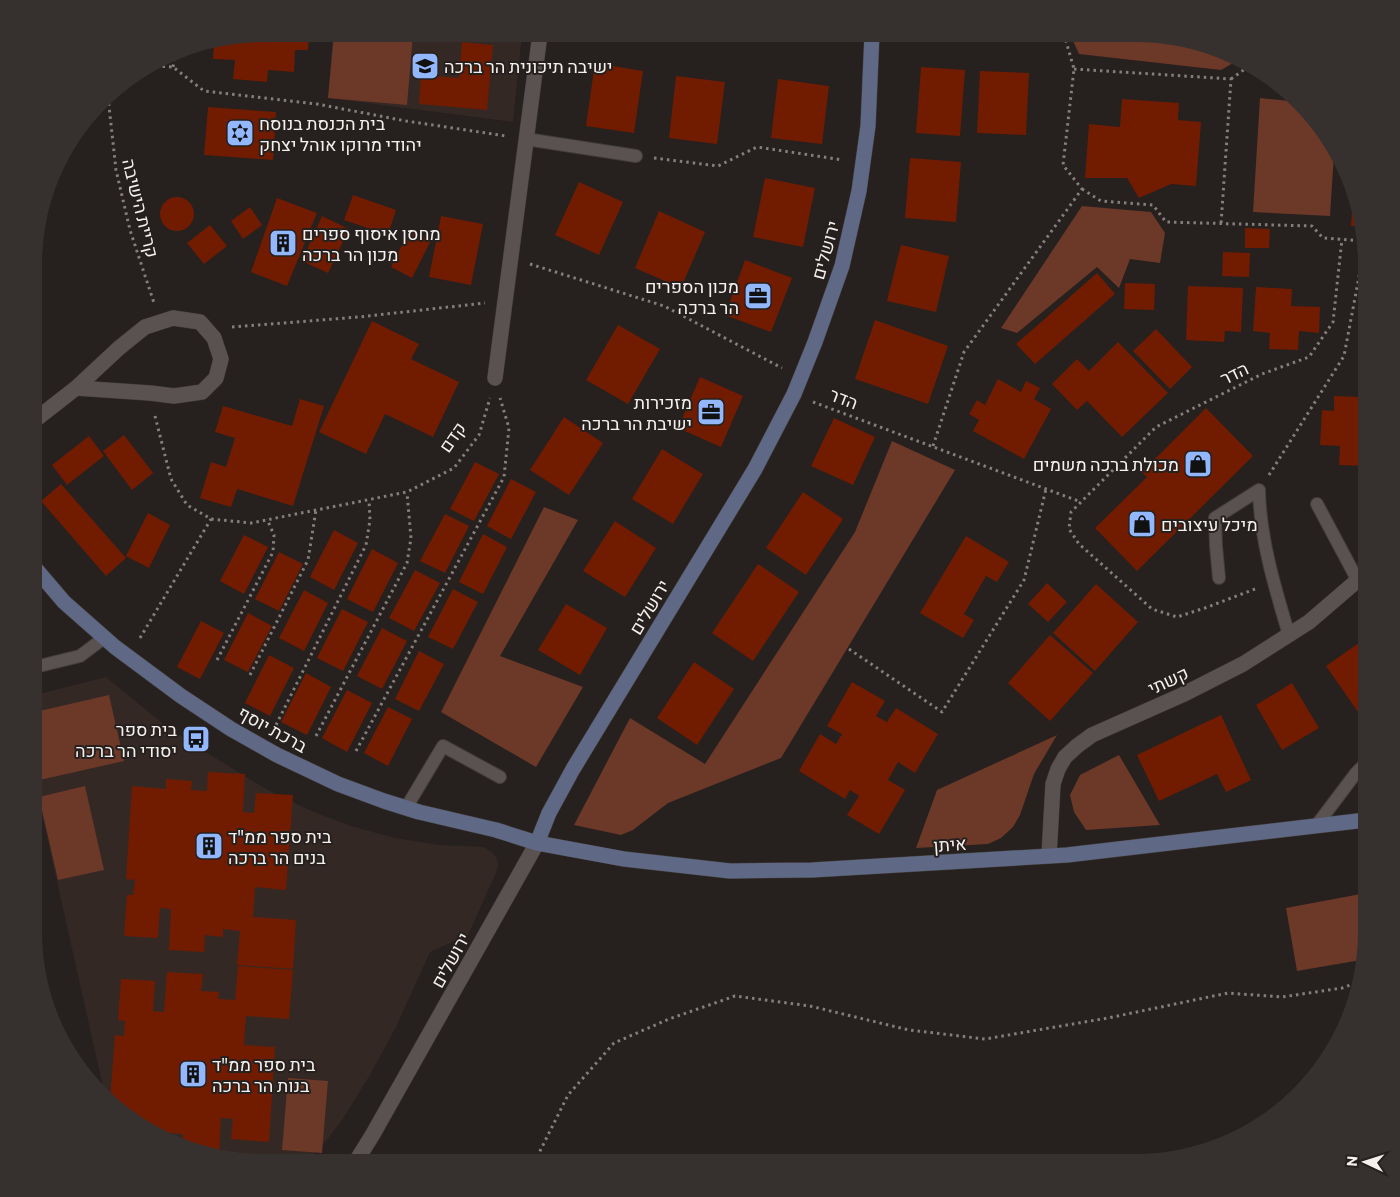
<svg xmlns="http://www.w3.org/2000/svg" width="1400" height="1197" viewBox="0 0 1400 1197" font-family="Commissioner,Heebo,sans-serif">
  <style>
    .built { fill: #342824 }
    .green { fill: #6c3828 }
    .building { fill: #711c00 }
    .lines { fill: none; stroke-linecap: round; stroke-linejoin: round }
    .lane-casing { stroke: #413d3b; stroke-width: 14 }
    .street-casing { stroke: #413d3b; stroke-width: 16 }
    .secondary-casing { stroke: #413d3b; stroke-width: 16 }
    .path { stroke: #847f7d; stroke-width: 3; stroke-dasharray: 2.5 4; stroke-linecap: butt }
    .lane { stroke: #5a5250; stroke-width: 12 }
    .street { stroke: #5a5250; stroke-width: 15 }
    .secondary { stroke: #5f6884; stroke-width: 15 }
    .labels { text-anchor: middle; dominant-baseline: central; stroke-width: 4; stroke-linejoin: round; paint-order: stroke }
    .poi-label { font-size: 18px; fill: #f4f0ee; stroke: #26201e; text-anchor: start }
    .street-label { font-size: 18px; fill: #f4f0ee; stroke: #26201e }
  </style>
  <rect width="100%" height="100%" fill="#26201e"/>
  <path class="built" d="M333 34H522L513 122 328 98Z
    M106 677 161 722 194 745 268 790 309 810 351 826 395 838 439 845 484 847 493 853 497 859 498 866 496 873 468 935 430 952 396 1027 370 1075 342 1120 326 1141 305 1163H265L176 1146 103 1096V1087L39 801H35V695Z"/>
  <path class="green" d="M334 34H413L407 105 328 98Z
    M1070 34H1151L1240 59 1221 70 1079 54Z
    M1260 98 1299 102 1334 154 1330 216 1253 212Z
    M1082 206 1151 212 1165 233 1160 263 1130 259 1119 288 1097 267 1017 333 1001 328Z
    M892 441 955 470 781 758 668 803 633 830 621 835 574 825 630 718 705 764 855 532Z
    M544 507 578 520 500 656 583 687 536 767 441 712Z
    M109 695 124 761 35 781V712Z
    M1057 735 1034 774 1020 815 1013 827 1001 838 988 844 916 848 937 790Z
    M1119 755 1160 825 1086 830 1074 812 1070 795 1080 775Z
    M85 786 104 870 58 880 39 797Z
    M1366 893V932L1361 960 1297 971 1286 908Z
    M288 1078 328 1081 322 1153 282 1150Z"/>
  <path class="building" d="M265 34H309L308 50H295L294 72 268 70 267 82 233 79 235 60 213 59 214 45 205 44Z
    M462 42 493 45 487 110 419 104 421 75 459 78Z
    M595 63 643 71 634 133 586 126Z
    M921 67 965 70 960 136 916 133Z
    M980 71 1029 73 1026 135 977 133Z
    M676 76 725 82 717 144 669 138Z
    M778 79 829 86 822 144 771 138Z
    M1122 99 1179 103 1178 120 1201 122 1196 186 1171 184 1139 198 1127 178H1085L1089 124 1120 127Z
    M208 107 276 112 273 160 204 155Z
    M910 158 961 162 956 222 905 218Z
    M765 178 815 188 803 247 753 237Z
    M579 182 623 202 599 255 555 235Z
    M353 195 396 210 388 235 344 220Z
    M1353 195 1360 226H1351Z
    M160 214a17 17 0 1 1 34 0a17 17 0 1 1-34 0Z
    M277 198 317 213 287 286 251 272Z
    M250 207 262 225 243 239 231 221Z
    M659 211 705 232 681 288 635 268Z
    M322 216 349 229 328 273 302 261Z
    M441 216 483 224 471 285 429 277Z
    M210 225 227 246 204 264 187 243Z
    M1245 228 1270 229 1269 248H1245Z
    M410 229 431 240 412 278 391 267Z
    M901 245 949 256 936 312 887 301Z
    M1223 252 1250 253 1249 277 1222 276Z
    M745 260 792 278 771 332 725 315Z
    M1097 273 1115 294 1035 364 1016 344Z
    M1125 283 1155 284 1154 310 1124 309Z
    M1188 286 1243 288 1241 332 1225 331 1224 342 1186 340Z
    M1256 287 1292 289 1291 306 1320 307 1319 333 1299 331 1298 350 1269 349 1270 333 1253 331Z
    M875 320 948 346 928 404 855 379Z
    M372 321 419 344 411 359 459 382 433 437 385 414 366 454 319 432Z
    M618 325 660 349 628 404 586 380Z
    M1156 329 1192 367 1170 389 1133 351Z
    M1118 342 1168 393 1122 437 1087 401 1077 410 1052 384 1077 359 1089 371Z
    M1360 367 1366 368V397L1358 396Z
    M700 377 743 396 721 447 678 428Z
    M998 379 1021 392 1026 381 1040 388 1034 399 1051 409 1024 459 973 431 979 420 969 414 977 400 985 405Z
    M1334 396 1359 397 1358 410H1366V466L1339 465 1340 446 1320 445 1322 410 1334 411Z
    M300 399 324 406 293 506 237 489 231 507 200 498 211 462 226 467 235 438 215 432 223 406 292 426Z
    M1206 408 1253 456 1137 571 1095 528 1147 477 1142 472Z
    M564 417 603 443 569 495 530 470Z
    M834 418 875 437 853 485 811 466Z
    M124 435 153 473 132 490 103 451Z
    M89 436 104 456 67 485 52 465Z
    M662 449 703 474 673 524 632 499Z
    M475 462 499 474 474 521 450 509Z
    M511 479 536 492 511 539 487 526Z
    M61 484 126 558 106 576 41 501Z
    M803 492 843 519 806 575 766 548Z
    M148 513 170 525 149 568 126 556Z
    M445 514 469 526 445 573 420 561Z
    M615 521 656 548 625 597 583 571Z
    M334 530 358 543 334 590 310 577Z
    M483 534 507 547 483 594 459 582Z
    M244 535 268 547 244 594 220 581Z
    M966 536 1009 562 997 582 986 576 964 614 974 620 963 638 920 613Z
    M372 549 398 563 373 612 347 599Z
    M279 552 303 564 279 611 255 599Z
    M758 564 799 592 753 661 712 633Z
    M415 570 440 583 414 631 389 618Z
    M1047 583 1067 602 1048 622 1028 604Z
    M1096 584 1138 622 1095 671 1053 633Z
    M453 589 478 602 453 649 428 637Z
    M304 590 328 603 304 651 279 638Z
    M566 604 607 628 580 675 538 650Z
    M342 609 368 622 343 671 317 658Z
    M248 613 272 626 248 672 224 660Z
    M201 621 224 633 200 679 177 667Z
    M382 628 407 641 382 689 357 676Z
    M1050 635 1093 673 1050 721 1008 683Z
    M1366 638V706L1358 712 1326 666Z
    M419 651 444 664 419 711 395 699Z
    M269 655 294 668 270 716 245 703Z
    M694 662 734 689 697 745 657 718Z
    M306 673 331 687 307 735 281 722Z
    M852 682 885 701 876 716 887 722 896 708 938 734 915 773 898 762 888 780 905 790 879 834 847 815 859 796 850 790 845 799 799 771 820 734 836 744 842 734 827 726Z
    M1292 683 1319 728 1282 750 1256 705Z
    M347 690 372 703 347 752 322 738Z
    M388 707 412 719 388 766 364 753Z
    M1221 715 1251 780 1226 792 1217 774 1159 801 1137 755Z
    M208 772 245 774 243 812 254 813 256 793 293 795 286 890 255 887 253 917 296 920 293 969 237 965 240 931 223 929V937L205 935 204 952 169 950 171 909 160 908 158 938 124 936 127 895H133L135 880 126 879 132 786 166 789V779L192 781 191 790 207 791Z
    M238 966 293 970 289 1019 246 1016 244 1045 275 1047 269 1142 231 1139 233 1119 221 1118 219 1154 182 1147 183 1134 167 1133V1139L110 1101 115 1035 124 1036 125 1021 118 1020 121 979 155 981 153 1011 164 1012 167 972 203 974 201 991 219 992 218 999 235 1000Z"/>
  <g class="lines">
    <defs>
      <path id="lane" d="M526 139 636 156
        M1317 504 1358 581
        M1219 578 1216 546 1215 518 1259 490C1260 539 1275 588 1289 635
        M35 667 80 656 104 638
        M406 808 443 746 500 777
        M1316 826 1356 773 1366 763"/>
      <path id="street" d="M495 378 540 34
        M35 420 76 388 119 348 145 327 173 318 200 322 214 338 221 359 216 378 202 392 174 396 150 393 76 388
        M1049 856 1053 784 1058 769 1065 757 1077 746 1092 735 1182 695 1243 664 1309 622 1366 573
        M355 1163 373 1134 537 843"/>
      <path id="secondary" d="M35 568 64 602 115 647 181 696 231 729 277 755 338 784 384 801 419 812 496 830 537 843 624 859 730 871 812 870 1067 855 1366 820
        M537 843 549 813 573 769 755 469 794 394 815 342 842 266 859 191 868 126 872 34"/>
    </defs>
    <use href="#lane" class="lane-casing"/>
    <use href="#street" class="street-casing"/>
    <use href="#secondary" class="secondary-casing"/>
    <path class="path" d="M156 66 173 67 204 91 317 104 406 121 506 136
      M173 67 175 55
      M1074 69 1231 79 1221 224
      M1231 79 1249 66
      M108 97 116 170 130 230 154 303
      M654 158 718 166 757 147 843 160
      M1082 189 1101 201 1153 205 1166 222 1312 226 1323 238 1364 241
      M530 264 664 306 782 368
      M232 327 359 317 485 303
      M813 402 1081 502
      M155 416 171 479 187 505 211 519 251 523 407 492 454 468 479 435 490 398
      M933 446 964 352 1082 189 1063 165 1074 69 1064 34
      M1269 475 1344 356 1365 245
      M1255 589 1205 608 1177 617 1152 609 1079 544 1069 529 1071 512 1156 427 1262 374 1309 357 1333 322 1342 239
      M140 638 211 519
      M849 649 942 712 1024 580 1046 489
      M217 660 273 552 274 535 267 519
      M250 675 308 560 316 510
      M276 725 366 545 370 520 369 500
      M316 736 407 563 411 538 407 493
      M356 751 504 477 509 428 500 398
      M534 1163 568 1095 614 1043 669 1019 735 996 810 1006 909 1030 985 1039 1108 1018 1228 993 1282 997 1342 988 1356 983"/>
    <use href="#lane" class="lane"/>
    <use href="#street" class="street"/>
    <use href="#secondary" class="secondary"/>
  </g>
  <defs>
    <symbol id="school-square" viewBox="-11 -11 22 22"><rect x="-9" y="-9" width="18" height="18" rx="4" fill="#92b7fd" stroke="#26201e"/><path d="M0-5L7-2L0 1L-7-2ZM-4 1L0 2.5L4 1V4Q0 6-4 4Z" fill="#111"/></symbol>
    <symbol id="synagogue-square" viewBox="-11 -11 22 22"><rect x="-9" y="-9" width="18" height="18" rx="4" fill="#92b7fd" stroke="#26201e"/><path d="M0-6.5L5.6 3.2H-5.6ZM0 6.5L5.6-3.2H-5.6Z" fill="#111"/></symbol>
    <symbol id="building-square" viewBox="-11 -11 22 22"><rect x="-9" y="-9" width="18" height="18" rx="4" fill="#92b7fd" stroke="#26201e"/><path d="M-4-6H4V6H1V3H-1V6H-4ZM-2.5-4.3h1.7v1.8h-1.7ZM.8-4.3h1.7v1.8H.8ZM-2.5-1h1.7V.8h-1.7ZM.8-1h1.7V.8H.8Z" fill="#111"/></symbol>
    <symbol id="office-square" viewBox="-11 -11 22 22"><rect x="-9" y="-9" width="18" height="18" rx="4" fill="#92b7fd" stroke="#26201e"/><path d="M-6-3h4V-5.5h4V-3h4V5H-6ZM-1-4.5V-3h2v-1.5ZM-6 0V1H6V0Z" fill="#111"/></symbol>
    <symbol id="shop-square" viewBox="-11 -11 22 22"><rect x="-9" y="-9" width="18" height="18" rx="4" fill="#92b7fd" stroke="#26201e"/><path d="M-5-2.5h2.3a2.7 3.5 0 0 1 5.4 0H5L5.5 6h-11ZM-1.5-2.5h3a1.5 2.3 0 0 0-3 0Z" fill="#111"/></symbol>
    <symbol id="bus-square" viewBox="-11 -11 22 22"><rect x="-9" y="-9" width="18" height="18" rx="4" fill="#92b7fd" stroke="#26201e"/><path d="M-5-6H5V4H4V6H2V4H-2V6H-4V4H-5ZM-3.5-4V0h7V-4ZM-3.5 1.2v1.5H-2V1.2ZM2 1.2v1.5H3.5V1.2Z" fill="#111"/></symbol>
  </defs>
  <g fill-rule="evenodd">
    <use href="#school-square" x="409" y="50" width="32" height="32"/>
    <use href="#synagogue-square" x="224" y="117" width="32" height="32"/>
    <use href="#building-square" x="267" y="227" width="32" height="32"/>
    <use href="#office-square" x="742" y="280" width="32" height="32"/>
    <use href="#office-square" x="695" y="396" width="32" height="32"/>
    <use href="#shop-square" x="1182" y="448" width="32" height="32"/>
    <use href="#shop-square" x="1126" y="508" width="32" height="32"/>
    <use href="#bus-square" x="180" y="723" width="32" height="32"/>
    <use href="#building-square" x="193" y="830" width="32" height="32"/>
    <use href="#building-square" x="177" y="1058" width="32" height="32"/>
  </g>
  <g class="labels">
    <g class="poi-label">
      <text x="444" y="66">ישיבה תיכונית הר ברכה</text>
      <text x="259" y="123">בית הכנסת בנוסח<tspan x="259" dy="21">יהודי מרוקו אוהל יצחק</tspan></text>
      <text x="302" y="233">מחסן איסוף ספרים<tspan x="302" dy="21">מכון הר ברכה</tspan></text>
      <text x="739" y="286" text-anchor="end">מכון הספרים<tspan x="739" dy="21">הר ברכה</tspan></text>
      <text x="692" y="402" text-anchor="end">מזכירות<tspan x="692" dy="21">ישיבת הר ברכה</tspan></text>
      <text x="1179" y="464" text-anchor="end">מכולת ברכה משמים</text>
      <text x="1161" y="524">מיכל עיצובים</text>
      <text x="177" y="729" text-anchor="end">בית ספר<tspan x="177" dy="21">יסודי הר ברכה</tspan></text>
      <text x="228" y="836">בית ספר ממ"ד<tspan x="228" dy="21">בנים הר ברכה</tspan></text>
      <text x="212" y="1064">בית ספר ממ"ד<tspan x="212" dy="21">בנות הר ברכה</tspan></text>
    </g>
    <g class="street-label">
      <text transform="translate(141 208) rotate(76)">קריית הישיבה</text>
      <text transform="translate(825 250) rotate(-74)">ירושלים</text>
      <text transform="translate(1234 373) rotate(-26)">הדר</text>
      <text transform="translate(844 398) rotate(21)">הדר</text>
      <text transform="translate(452 437) rotate(-55)">קדם</text>
      <text transform="translate(649 607) rotate(-59)">ירושלים</text>
      <text transform="translate(1168 680) rotate(-25)">קשתי</text>
      <text transform="translate(273 729) rotate(29)">ברכת יוסף</text>
      <text transform="translate(950 844) rotate(-4)">איתן</text>
      <text transform="translate(450 960) rotate(-61)">ירושלים</text>
    </g>
  </g>
  <path d="M0 0H1400V1197H0ZM264 42H1136A222 222 0 0 1 1358 264V932A222 222 0 0 1 1136 1154H264A222 222 0 0 1 42 932V264A222 222 0 0 1 264 42Z" fill="#36312f" fill-rule="evenodd"/>
  <g transform="translate(1365 1162) rotate(274)" stroke="#26201e" stroke-width="4" paint-order="stroke">
  <path d="M0-4L9 19L0 12L-9 19Z" fill="#f4f0ee"/>
  <text y="-8" font-size="14" font-weight="bold" text-anchor="middle" fill="#f4f0ee">N</text>
  </g>
</svg>
